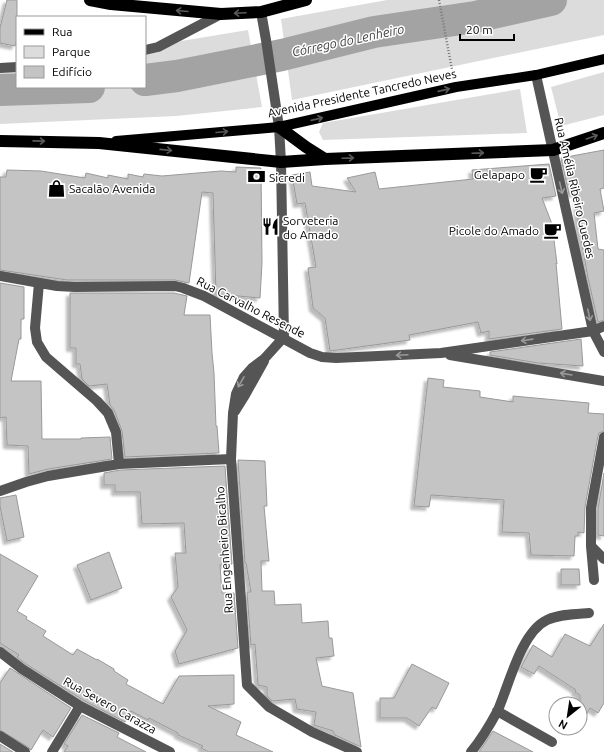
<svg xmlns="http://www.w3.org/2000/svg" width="604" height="752" viewBox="0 0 604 752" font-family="Ubuntu,sans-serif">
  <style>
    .green { fill: #dcdcdc }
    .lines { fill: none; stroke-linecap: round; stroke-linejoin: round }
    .river { stroke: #a3a3a3; stroke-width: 32 }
    .building { fill: #c4c4c4; stroke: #999; filter: url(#shadow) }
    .path { stroke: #777; stroke-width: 2.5; stroke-dasharray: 1 2; stroke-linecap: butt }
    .minor { stroke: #555; stroke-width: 10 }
    .major { stroke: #000; stroke-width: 10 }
    .highway { stroke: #000; stroke-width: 12 }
    .oneway { stroke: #595959 }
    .oneway2 { stroke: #999 }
    .labels { text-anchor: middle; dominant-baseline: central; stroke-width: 3; stroke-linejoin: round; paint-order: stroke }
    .street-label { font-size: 12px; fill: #000; stroke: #fff }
    .poi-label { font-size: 12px; fill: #000; stroke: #fff; text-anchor: start }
    .water-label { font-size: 13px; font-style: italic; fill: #444; stroke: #fff }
  </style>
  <defs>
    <filter id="shadow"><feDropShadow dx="-3.5" dy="3.5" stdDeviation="1" flood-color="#0004"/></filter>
  </defs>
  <rect width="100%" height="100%" fill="#fff"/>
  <path class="green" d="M387 0H604V35L292 100 281 19Z
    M248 30 262 107 176 116 0 124V72H17V87H145V54L157 51 181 41Z
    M604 72V115L561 126 551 87Z
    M520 89 527 133 323 140 319 132 323 123Z"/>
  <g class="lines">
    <path class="river" d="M145 80 177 76 282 55 374 32 475 17 551 0
      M0 90 89 87"/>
  </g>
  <path class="building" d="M7 0H17V39L15 46 0 43V28Z
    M604 150V188L600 189 604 211 594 213 598 249 604 250V320L598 322 588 278 578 222 577 193 569 194 561 158Z
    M549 164 556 196 542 198 555 232H553L557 264 556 263 562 329 489 339V331L481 333 478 322 409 335 410 340 330 351 325 318 313 308 308 268 316 267 305 203 297 204 292 175 310 172 312 186 356 192 347 178 375 172 379 189 473 179 472 170Z
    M236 167 261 168 262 263 260 298 216 294 213 193 202 192 189 283 175 280H67L0 270V177H6L7 170 41 171 85 178 86 173 108 178V175L128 179V174L143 177 144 174 162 176 221 171 236 172Z
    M0 283 24 287V319H21V339H19L11 381H41L42 439H81V438L110 437 112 459 48 469 29 474 28 446 7 445 6 417 0 418Z
    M70 293H174L187 296 184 315H210L212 353 214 373 216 426H217L219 453 125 457 122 431 114 410 110 405 107 384 89 386 82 379 80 364H76V348H70Z
    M581 339 583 366 538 363 490 355V352Z
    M428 378 444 380 443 387 480 391V397L513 402V396L589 403 588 413 604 414V431L599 433 598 436 585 507 584 533 578 532V536H575L574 556 531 555 529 533 502 532 504 500 431 495 429 507 414 506Z
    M238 460 265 461 267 506H264L269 561H261L262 591H274L275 605 301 604 302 623 328 621 329 638H332L334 656 316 658 322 686 353 693 361 747 335 735 333 731 314 725 316 712 297 709 295 699 272 701 267 696V687L258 685 255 644 251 645 247 592H251L246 563H245Z
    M225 466 232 564 220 565 222 593H234L238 648 179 664 175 651 187 630 171 597 178 587 175 553H186L184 523 142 524 140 492H115V485H104V473L120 470Z
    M604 473V536L598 535V509Z
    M16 495 24 537 7 541 0 506V498Z
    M109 552 122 588 91 600 77 565Z
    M0 554 38 576 17 611 27 617 26 619 46 631 43 636 73 655 77 649 97 660V659L114 669V671L128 680 126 684 163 704 179 676 234 675V704L208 706 241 722 236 735 273 752H209L201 748 203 746 178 735V733L149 718 148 720 131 711 125 722 83 700 26 664 17 657 19 655 0 643Z
    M561 569H579L580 585H561Z
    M604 624V703L598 713 590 708 580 725V695L575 692 576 690 539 666 534 674 521 667 533 645 552 657 565 634 590 646Z
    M412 664 449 683 436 709 432 707 419 726 407 718H380V698H394Z
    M10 668 71 708 53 737 43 730 31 750 28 747 0 730V683Z
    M82 715 119 733 117 737 146 752H64L68 746 64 744Z
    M493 731 533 752H479Z
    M0 744 13 752H0Z"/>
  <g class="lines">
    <path class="path" d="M439 0 453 75"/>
    <path class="minor" d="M261 12 266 40 279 127 281 162 284 337
      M145 50 158 47 221 14
      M0 68 17 67
      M536 75 593 331 604 352
      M0 276 57 286 75 287 175 286 183 288 204 296 310 353 322 357 336 358 441 353 593 331 604 326
      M39 283 35 328 37 342 46 357 97 401 108 413 116 432 119 464
      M284 337 264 359 252 368 244 377 236 394 233 413 231 459 247 685 269 707 312 732 357 752
      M450 355 604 381
      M235 411 245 395 264 361
      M604 437 591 508V546L604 559
      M0 491 26 482 48 476 119 464 231 459
      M591 546 594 580
      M0 652 22 669 80 706 170 752
      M497 711 552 742
      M0 736 25 752
      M52 752 80 706
      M471 752C480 741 491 723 498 710 509 685 521 632 547 620 560 614 575 614 589 613"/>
    <path class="major" d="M116 141 279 127 456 87 536 75 604 59"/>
    <path class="highway" d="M90 0 111 4 221 14 261 12 306 0
      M279 127 306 147 325 159
      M0 141 99 143 281 162 325 159 553 150 604 133"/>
  </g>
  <defs><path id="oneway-shaft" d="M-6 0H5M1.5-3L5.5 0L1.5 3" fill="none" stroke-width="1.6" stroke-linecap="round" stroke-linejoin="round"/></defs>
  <g class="oneway">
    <use href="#oneway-shaft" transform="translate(182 11) rotate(-175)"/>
    <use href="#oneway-shaft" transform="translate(240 13) rotate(177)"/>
    <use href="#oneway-shaft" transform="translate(444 90) rotate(-13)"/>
    <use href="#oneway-shaft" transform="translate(317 119) rotate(-13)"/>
    <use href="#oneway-shaft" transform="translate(222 132) rotate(-5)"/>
    <use href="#oneway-shaft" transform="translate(592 137) rotate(-19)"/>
    <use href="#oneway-shaft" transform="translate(39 141) rotate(1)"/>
    <use href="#oneway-shaft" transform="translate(166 150) rotate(6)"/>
    <use href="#oneway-shaft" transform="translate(478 153) rotate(-2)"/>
    <use href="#oneway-shaft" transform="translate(348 158) rotate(-2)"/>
  </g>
  <g class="oneway2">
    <use href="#oneway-shaft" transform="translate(561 188) rotate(77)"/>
    <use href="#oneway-shaft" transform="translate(589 315) rotate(78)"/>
    <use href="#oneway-shaft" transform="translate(527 340) rotate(172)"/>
    <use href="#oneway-shaft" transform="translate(402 355) rotate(177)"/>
    <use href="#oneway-shaft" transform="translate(566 374) rotate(-170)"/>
    <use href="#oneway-shaft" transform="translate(241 382) rotate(120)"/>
  </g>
  <defs>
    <symbol id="cafe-bare" viewBox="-9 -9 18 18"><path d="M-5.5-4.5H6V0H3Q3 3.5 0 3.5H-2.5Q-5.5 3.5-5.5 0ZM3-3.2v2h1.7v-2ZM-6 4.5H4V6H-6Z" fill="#000" stroke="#fff" stroke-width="2.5" paint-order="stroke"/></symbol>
    <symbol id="bank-bare" viewBox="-9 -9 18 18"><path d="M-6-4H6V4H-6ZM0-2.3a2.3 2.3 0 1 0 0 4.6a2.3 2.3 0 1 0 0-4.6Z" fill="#000" stroke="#fff" stroke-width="2.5" paint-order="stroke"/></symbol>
    <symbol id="shop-bare" viewBox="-9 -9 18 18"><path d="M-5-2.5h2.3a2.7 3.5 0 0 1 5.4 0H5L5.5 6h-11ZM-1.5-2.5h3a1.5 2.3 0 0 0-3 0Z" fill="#000" stroke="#fff" stroke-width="2.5" paint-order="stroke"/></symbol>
    <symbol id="restaurant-bare" viewBox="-9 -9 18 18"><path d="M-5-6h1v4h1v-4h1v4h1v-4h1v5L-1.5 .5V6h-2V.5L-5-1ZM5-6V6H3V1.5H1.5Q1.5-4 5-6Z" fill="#000" stroke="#fff" stroke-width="2.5" paint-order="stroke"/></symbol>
  </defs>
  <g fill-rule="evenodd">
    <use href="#cafe-bare" x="526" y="162" width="25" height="25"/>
    <use href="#bank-bare" x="244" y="164" width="25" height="25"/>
    <use href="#shop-bare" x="44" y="176" width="25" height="25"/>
    <use href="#restaurant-bare" x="258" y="214" width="25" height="25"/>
    <use href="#cafe-bare" x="540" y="218" width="25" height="25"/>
  </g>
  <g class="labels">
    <g class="street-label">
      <text transform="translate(362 93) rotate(-12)">Avenida Presidente Tancredo Neves</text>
      <text transform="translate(575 188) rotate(77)">Rua Amélia Ribeiro Guedes</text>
      <text transform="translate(251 307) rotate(27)">Rua Carvalho Resende</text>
      <text transform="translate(224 550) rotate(-94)">Rua Engenheiro Bicalho</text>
      <text transform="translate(110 705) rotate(29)">Rua Severo Carazza</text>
    </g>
    <g class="poi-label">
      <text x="525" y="174" text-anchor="end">Gelapapo</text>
      <text x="269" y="177">Sicredi</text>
      <text x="69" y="188">Sacalão Avenida</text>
      <text x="283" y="220">Sorveteria<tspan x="283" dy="14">do Amado</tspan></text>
      <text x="539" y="230" text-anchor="end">Picole do Amado</text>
    </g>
    <g class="water-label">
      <text transform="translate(348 40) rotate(-12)">Córrego do Lenheiro</text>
    </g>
  </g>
  <rect x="16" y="16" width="130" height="72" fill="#ffffff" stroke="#999999"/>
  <rect x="24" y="29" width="20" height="6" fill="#000000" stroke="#999999"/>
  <text x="52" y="36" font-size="12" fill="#000000">Rua</text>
  <rect x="24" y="46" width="20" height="12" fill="#dcdcdc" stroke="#999999"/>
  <text x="52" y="56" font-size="12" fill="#000000">Parque</text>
  <rect x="24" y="66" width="20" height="12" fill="#c4c4c4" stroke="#999999"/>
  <text x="52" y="76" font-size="12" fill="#000000">Edifício</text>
  <g transform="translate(568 716) rotate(210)"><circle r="19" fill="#ffffff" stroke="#999999"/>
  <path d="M0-3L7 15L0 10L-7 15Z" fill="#000000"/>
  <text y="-6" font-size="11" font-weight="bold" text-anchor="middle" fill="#000000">N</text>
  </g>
  <path d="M460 34v6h54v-6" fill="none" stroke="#000000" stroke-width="2"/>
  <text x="466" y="34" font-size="12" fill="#000000" stroke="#ffffff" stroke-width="3" paint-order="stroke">20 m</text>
</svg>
